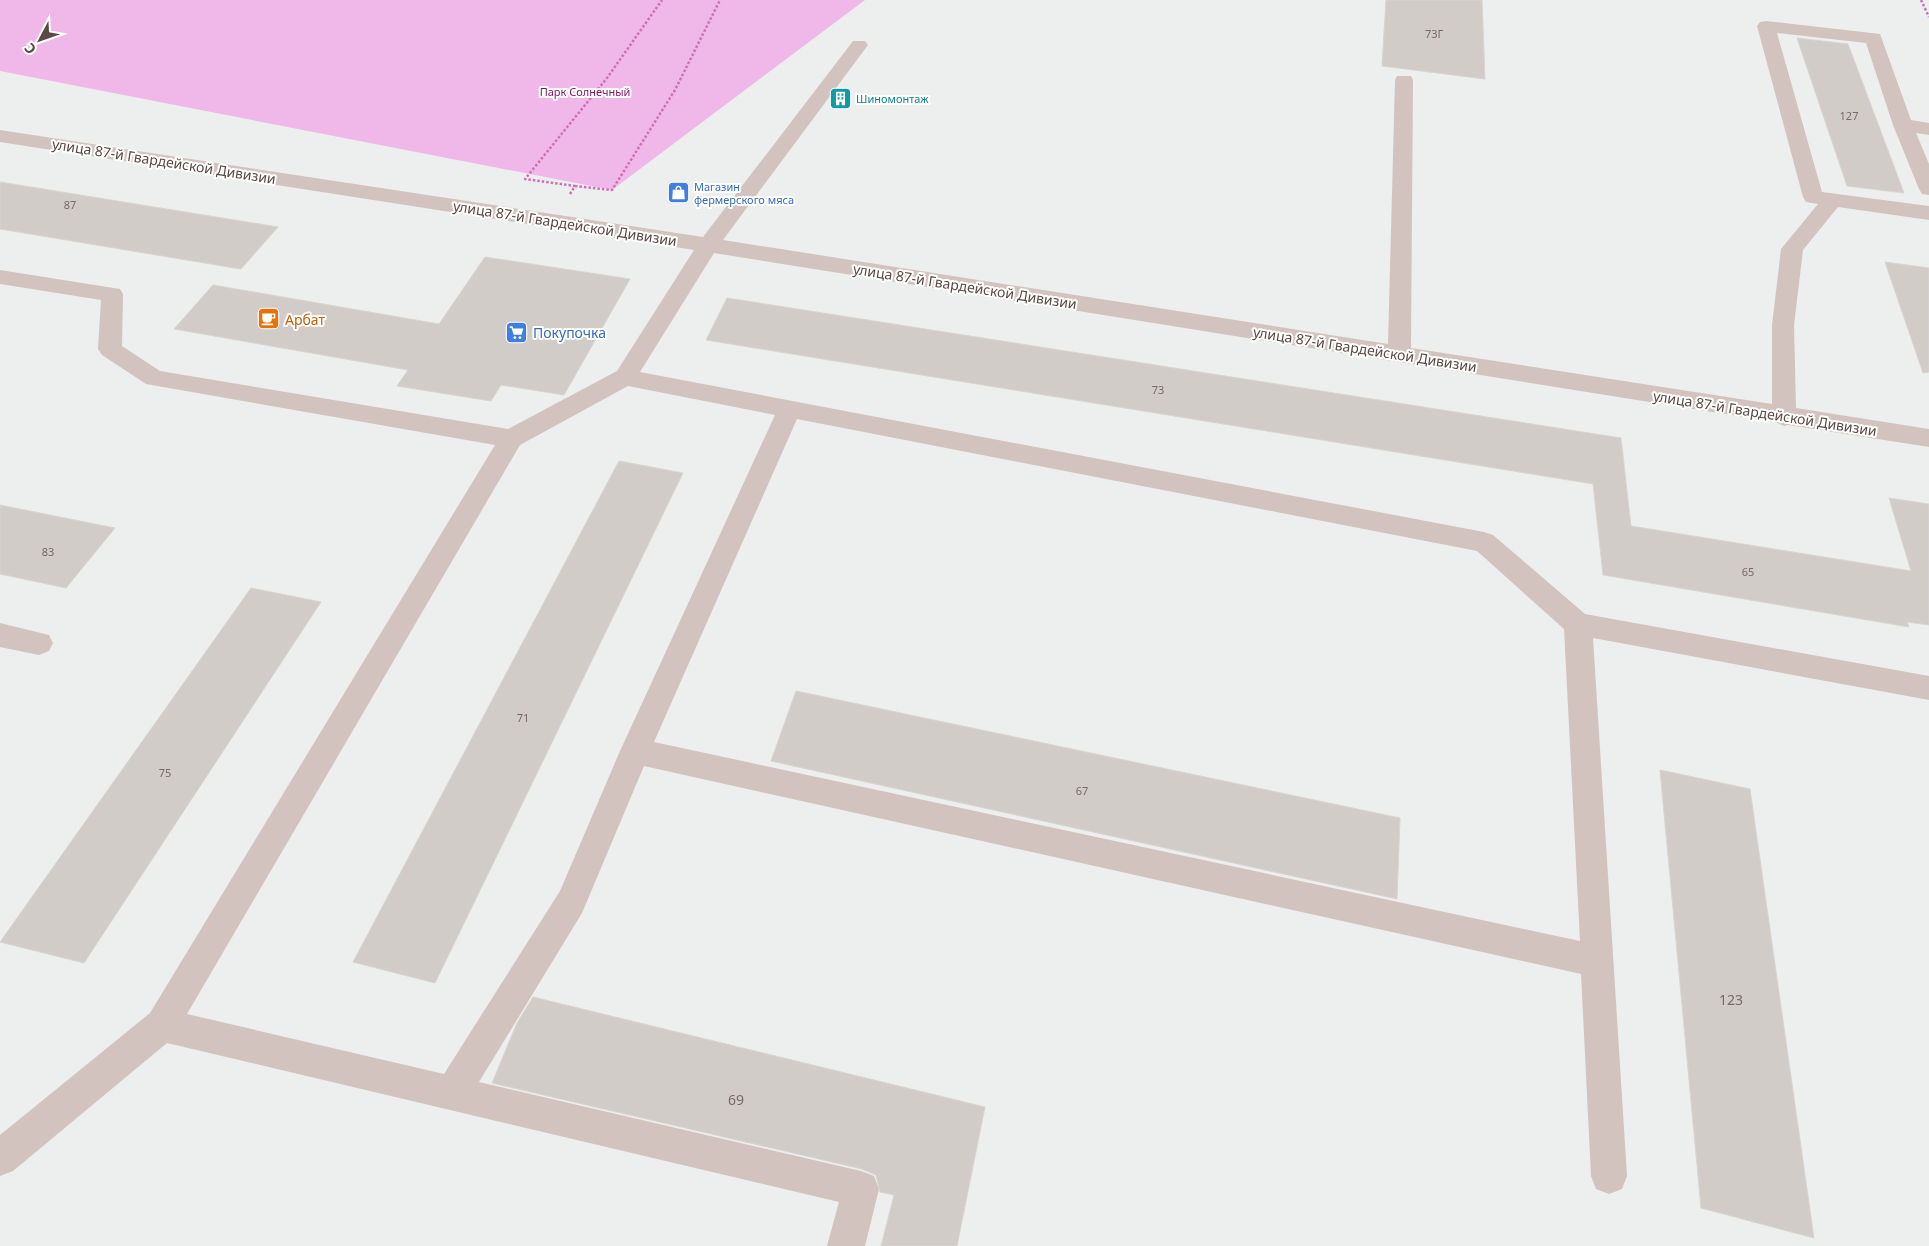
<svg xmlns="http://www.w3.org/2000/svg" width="1929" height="1246" viewBox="0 0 1929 1246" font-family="'Noto Sans',sans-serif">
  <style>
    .green { fill: #f0b8e9 }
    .building { fill: #d2ccc9; stroke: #d8d4d0 }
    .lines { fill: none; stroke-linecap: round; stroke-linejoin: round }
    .path { stroke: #ce6fb7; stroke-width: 2.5; stroke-dasharray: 2.5 2; stroke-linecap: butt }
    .minor { fill: #d3c3bf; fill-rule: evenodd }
    .labels { text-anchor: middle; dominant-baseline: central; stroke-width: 4; stroke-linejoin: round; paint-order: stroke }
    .number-label { font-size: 11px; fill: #786a65 }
    .far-park-label { font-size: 11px; fill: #7d1364; stroke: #fff }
    .far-culture-label { font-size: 11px; fill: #0d838f; stroke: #fff; text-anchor: start }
    .far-shop-label { font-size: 11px; fill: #366cbe; stroke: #fff; text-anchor: start }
    .street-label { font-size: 14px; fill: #5a4944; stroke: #fff }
    .food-label { font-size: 14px; fill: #c56008; stroke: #fff; text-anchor: start }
    .shop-label { font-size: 14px; fill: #366cbe; stroke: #fff; text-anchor: start }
    .near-number-label { font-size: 14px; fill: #786a65 }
  </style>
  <rect width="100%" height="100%" fill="#ecefee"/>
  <path class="green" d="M0 0H865L612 190 0 71Z"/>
  <path class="building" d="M1386 0H1482L1485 79 1382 66Z
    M1797 38 1848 44 1904 193 1847 186Z
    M0 182 278 227 241 269 0 229Z
    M485 257 630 279 564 395 501 385 491 401 397 386 408 370 174 329 213 285 439 324Z
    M1885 262 1929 268V372L1923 373Z
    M727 298 1621 438 1631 526 1911 571 1889 498 1929 504V625L1907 622 1909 627 1603 575 1593 484 706 340Z
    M619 461 683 473 435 983 353 962Z
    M0 505 115 528 66 588 0 574Z
    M251 588 321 602 84 963 0 942Z
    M796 691 1400 818 1397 899 771 761Z
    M1660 770 1750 789 1814 1238 1701 1208Z
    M533 997 985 1107 957 1246H881L894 1195 880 1192 876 1175 862 1169 492 1083 517 1023Z"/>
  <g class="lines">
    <path class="path" d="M1921 0 1929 17
      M575 186 612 190 675 90 720 0
      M570 194 575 186 525 179 607 78 662 0"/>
    <path class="minor" d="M1766 21 1880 34 1911 120 1929 123V135L1916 133 1929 164V195L1922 194 1919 189 1893 125 1866 43 1777 33 1822 192 1929 206V220L1838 207 1803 250 1794 325 1796 408 1929 429V447L1788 425 1784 426 1775 422 714 253 640 372 1484 532 1493 535 1585 614 1929 676V700L1593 638 1627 1176 1622 1189 1609 1194 1596 1189 1591 1176 1581 974 644 766 582 913 479 1082 861 1171 874 1176 879 1189 865 1246H827L839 1202 167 1043 13 1171 0 1176V1135L150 1013 495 445 146 384 102 355 98 349 101 300 0 284V270L120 289 123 294 122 346 160 371 508 429 617 371 694 250 0 142V130L703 237 853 41H865L868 45 723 240 1388 344 1395 80 1397 76H1411L1413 80 1411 348 1772 404V325L1781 249 1818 204 1806 202 1803 197 1757 26 1760 22ZM628 386 775 415 620 751 560 891 444 1074 187 1014 520 445ZM797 419 1477 551 1564 629 1580 941 654 742Z
      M0 623 49 635 53 643 49 651 39 655 0 647Z"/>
  </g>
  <defs>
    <symbol id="building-square" viewBox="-11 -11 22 22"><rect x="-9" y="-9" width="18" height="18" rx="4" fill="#0f9aa8" stroke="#fff"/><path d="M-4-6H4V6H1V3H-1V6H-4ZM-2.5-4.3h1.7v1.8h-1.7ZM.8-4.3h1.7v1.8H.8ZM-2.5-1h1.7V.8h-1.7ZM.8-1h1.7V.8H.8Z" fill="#fff"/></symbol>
    <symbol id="shop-square" viewBox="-11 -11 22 22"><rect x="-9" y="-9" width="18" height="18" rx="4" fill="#3f7fe0" stroke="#fff"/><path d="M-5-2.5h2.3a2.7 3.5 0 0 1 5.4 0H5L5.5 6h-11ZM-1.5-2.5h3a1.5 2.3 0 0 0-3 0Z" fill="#fff"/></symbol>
    <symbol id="cafe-square" viewBox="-11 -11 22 22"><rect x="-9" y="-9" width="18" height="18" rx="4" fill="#e8710a" stroke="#fff"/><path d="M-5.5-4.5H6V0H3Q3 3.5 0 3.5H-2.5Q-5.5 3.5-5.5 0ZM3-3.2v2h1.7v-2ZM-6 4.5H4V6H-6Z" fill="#fff"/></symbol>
    <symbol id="supermarket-square" viewBox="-11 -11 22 22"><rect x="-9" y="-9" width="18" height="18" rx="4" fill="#3f7fe0" stroke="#fff"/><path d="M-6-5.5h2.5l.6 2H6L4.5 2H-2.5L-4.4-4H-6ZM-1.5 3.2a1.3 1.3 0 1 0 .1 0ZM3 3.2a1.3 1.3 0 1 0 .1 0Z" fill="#fff"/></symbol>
  </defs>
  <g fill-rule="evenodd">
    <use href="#building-square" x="828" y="86" width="25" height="25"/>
    <use href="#shop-square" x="666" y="180" width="25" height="25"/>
    <use href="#cafe-square" x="256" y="306" width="25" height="25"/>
    <use href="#supermarket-square" x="504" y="320" width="25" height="25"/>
  </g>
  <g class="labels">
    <g class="number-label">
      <text x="1434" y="33">73Г</text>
      <text x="1849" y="115">127</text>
      <text x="70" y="204">87</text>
      <text x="1158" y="389">73</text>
      <text x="48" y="551">83</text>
      <text x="1748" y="571">65</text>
      <text x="523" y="717">71</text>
      <text x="165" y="772">75</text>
      <text x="1082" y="790">67</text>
    </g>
    <g class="far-park-label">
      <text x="585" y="91">Парк Солнечный</text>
    </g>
    <g class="far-culture-label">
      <text x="856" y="98">Шиномонтаж</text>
    </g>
    <g class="far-shop-label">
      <text x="694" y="186">Магазин<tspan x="694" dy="13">фермерского мяса</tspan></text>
    </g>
    <g class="street-label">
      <text transform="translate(164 161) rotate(9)">улица 87-й Гвардейской Дивизии</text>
      <text transform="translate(565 223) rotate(9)">улица 87-й Гвардейской Дивизии</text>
      <text transform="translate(965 286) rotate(9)">улица 87-й Гвардейской Дивизии</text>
      <text transform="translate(1365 349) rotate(9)">улица 87-й Гвардейской Дивизии</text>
      <text transform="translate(1765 413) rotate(9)">улица 87-й Гвардейской Дивизии</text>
    </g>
    <g class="food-label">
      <text x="285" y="319">Арбат</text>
    </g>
    <g class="shop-label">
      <text x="533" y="332">Покупочка</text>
    </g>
    <g class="near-number-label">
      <text x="1731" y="999">123</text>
      <text x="736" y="1099">69</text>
    </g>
  </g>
  <g transform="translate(40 40) rotate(229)" stroke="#ffffff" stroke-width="4" paint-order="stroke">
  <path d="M0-4L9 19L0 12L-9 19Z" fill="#5a4944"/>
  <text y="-8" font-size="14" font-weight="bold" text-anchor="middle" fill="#5a4944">С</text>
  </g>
</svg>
